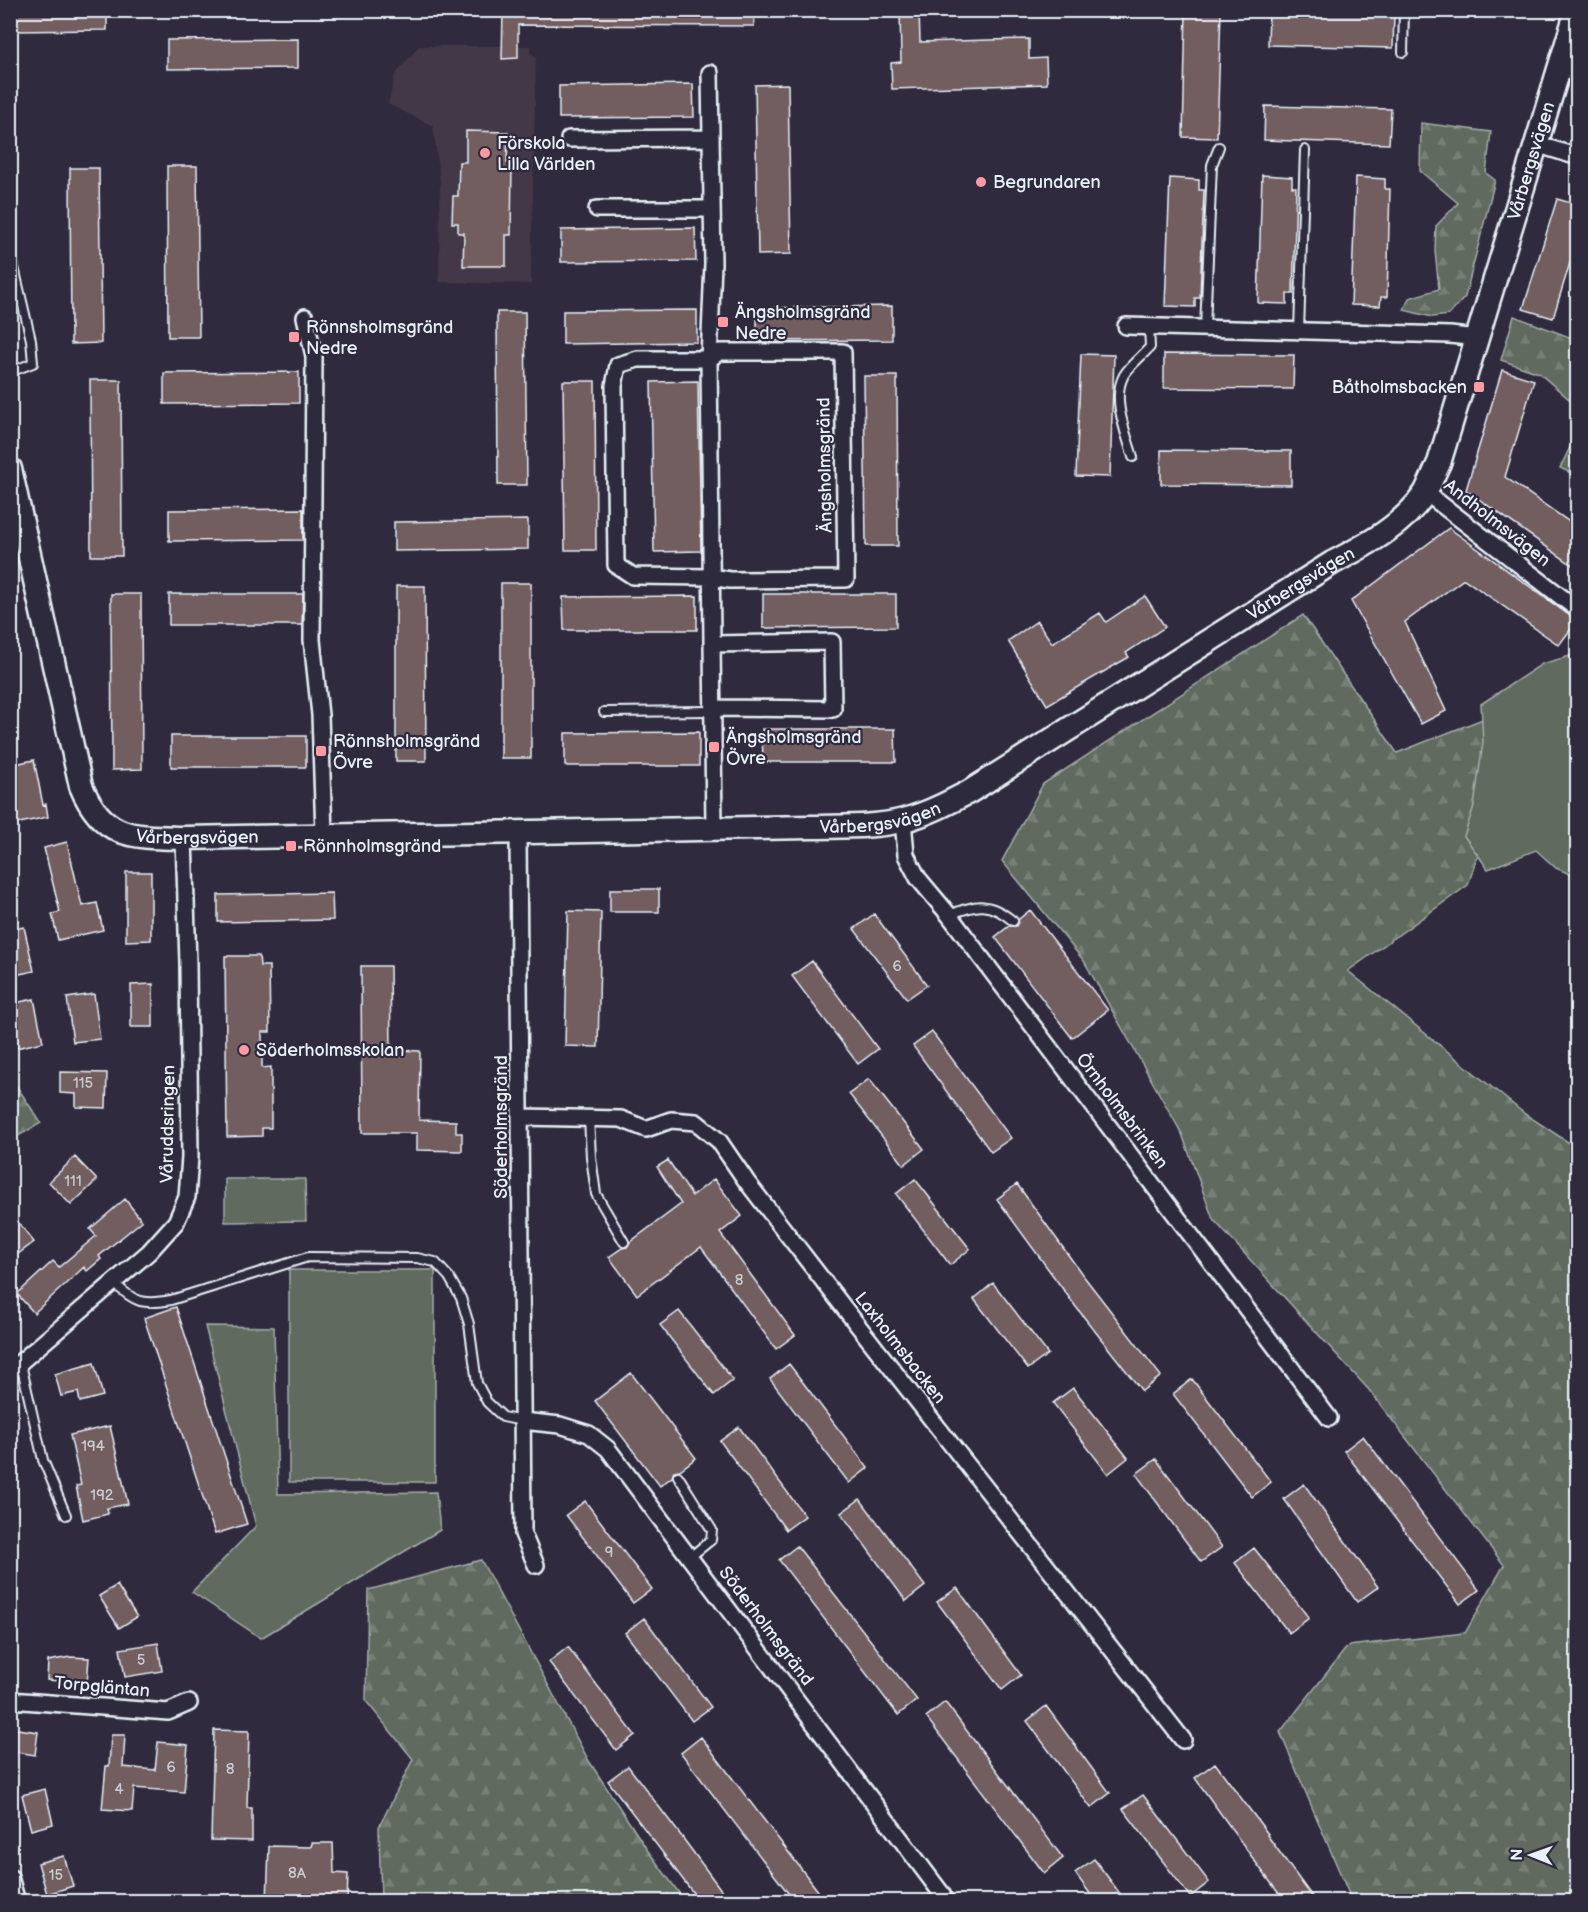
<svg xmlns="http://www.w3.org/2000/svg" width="1588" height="1912" viewBox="0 0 1588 1912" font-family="'Balsamiq Sans',sans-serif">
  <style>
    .built { fill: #433947 }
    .forest { fill: url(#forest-firs); stroke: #a4aeab; stroke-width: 1.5 }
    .green { fill: #606a5e; stroke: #a4aeab; stroke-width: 1.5 }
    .building { fill: #725d5f; stroke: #e8f1f8; stroke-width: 1.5 }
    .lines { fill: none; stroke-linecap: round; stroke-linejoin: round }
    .lane-casing { stroke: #e8f1f8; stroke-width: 12 }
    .street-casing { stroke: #e8f1f8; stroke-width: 20 }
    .secondary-casing { stroke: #e8f1f8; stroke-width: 27 }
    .lane { stroke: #2f2a3d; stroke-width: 8 }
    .street { stroke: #2f2a3d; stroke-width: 15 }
    .secondary { stroke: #2f2a3d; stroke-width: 22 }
    .poi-dot { fill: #ff9aa2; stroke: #2f2a3d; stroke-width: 2 }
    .labels { text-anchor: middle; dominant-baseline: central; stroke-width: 4.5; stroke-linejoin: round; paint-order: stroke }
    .number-label { font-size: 15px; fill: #caccd2 }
    .poi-label { font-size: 18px; fill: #e8f1f8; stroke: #2f2a3d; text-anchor: start }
    .street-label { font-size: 18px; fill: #e8f1f8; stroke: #2f2a3d }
  </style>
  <defs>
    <pattern id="forest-firs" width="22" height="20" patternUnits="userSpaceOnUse" patternTransform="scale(1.5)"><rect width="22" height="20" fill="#606a5e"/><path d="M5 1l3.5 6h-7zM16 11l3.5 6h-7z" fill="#778076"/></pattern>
  </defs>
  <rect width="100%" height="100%" fill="#2f2a3d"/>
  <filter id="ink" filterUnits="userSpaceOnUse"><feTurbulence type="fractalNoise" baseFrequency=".0167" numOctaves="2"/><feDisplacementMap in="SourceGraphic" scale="12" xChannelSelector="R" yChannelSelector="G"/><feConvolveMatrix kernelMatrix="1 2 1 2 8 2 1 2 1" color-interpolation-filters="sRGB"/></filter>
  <g filter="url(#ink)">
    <path class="built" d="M419 46H530V52L536 58 531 284 439 282 440 181 433 126 388 104 395 75Z"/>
    <path class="forest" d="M1421 123 1491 132 1486 173 1495 180 1465 297 1449 315 1432 317 1404 310 1409 298 1439 289 1435 251 1436 226 1458 203 1420 171Z
      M1514 316 1577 340V406L1539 373 1501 360Z
      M1577 433 1578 476H1577L1560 468Z
      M1303 615 1397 753 1485 718 1499 793 1468 885 1348 971 1525 1114 1577 1148V1901H1352L1280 1732 1348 1646 1465 1633 1504 1565 1369 1390 1213 1219 1182 1134 1084 961 1002 861 1043 784Z
      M10 1076 41 1123 11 1140H10Z
      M481 1560 589 1761 648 1851 685 1901H381L379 1827 413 1759 366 1701 368 1590Z"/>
    <path class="green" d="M1577 654V877L1556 868 1536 850 1488 869 1464 836 1474 806 1483 742 1481 704 1542 664Z
      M225 1179H305L306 1221 225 1222Z
      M289 1270H435V1482H289Z
      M205 1326 274 1327 278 1494 436 1492 440 1530 261 1638 192 1592 256 1526Z"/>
    <path class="building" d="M10 10H107V30L10 31Z
      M503 10H754V26L518 25V58L502 59Z
      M900 10H919L920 42 1029 39V59L1046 58 1047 84 892 89 891 63 901 62Z
      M1186 10H1221L1217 138 1183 137Z
      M1269 10 1394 14 1393 48 1268 45Z
      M298 39V68L167 69V40Z
      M693 84 694 117 559 118V86Z
      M788 84 791 254 758 255 755 85Z
      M1265 106 1391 109 1389 144 1264 140Z
      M466 131 508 132 507 163H512L511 235H506V266H463L464 233H458V223H452L453 196H458L459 162H466Z
      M167 166H197L199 337H168Z
      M70 168H99L101 343 71 344Z
      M1262 175 1292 177V187H1296L1293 294H1287V304L1258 303Z
      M1356 177 1385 179V189H1390L1387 297H1381L1380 306 1351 305Z
      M1170 178 1199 180V190H1204L1200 298H1195V307L1165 306Z
      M1557 199 1578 205V237L1553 318 1523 309Z
      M695 228 696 261 561 262V230Z
      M892 306V340L757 341V308Z
      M697 310V342L563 344V311Z
      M497 312H525L527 485H498Z
      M1081 354 1114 355 1110 477 1076 476Z
      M1164 354 1294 355 1293 389 1164 388Z
      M1502 370 1534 380 1505 477 1578 528V569L1466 490Z
      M299 372V403L164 404V373Z
      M864 376H897L898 546H866Z
      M90 380H121L122 556H91Z
      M563 381H595L596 550H565Z
      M698 381 701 551 654 552 651 382Z
      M1161 450 1291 451V485L1161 484Z
      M303 509V540L169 541V510Z
      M528 520V549L394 551V522Z
      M1449 528 1577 621 1559 645 1464 579 1405 622 1446 711 1421 724 1351 601Z
      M501 583H531V758H501Z
      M396 586H425L426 761H396Z
      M111 594H141L142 769 112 770Z
      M169 594H303L302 625H169Z
      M763 594H896V627L763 628Z
      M697 596V630H564L563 597Z
      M1145 596 1165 627 1126 653 1129 657 1047 705 1008 641 1037 621 1052 643 1100 613 1106 622Z
      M762 729H895L896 762H763Z
      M699 732V766H565V733Z
      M171 736H306V767H171Z
      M34 760 43 805 46 804 48 817 10 825V799H16L10 765Z
      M67 842 82 906 97 903 103 930 58 940 52 914 60 912 44 848Z
      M126 872H151V940L126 941Z
      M610 889H659V912H610Z
      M332 893 333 920 218 922V895Z
      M1030 910 1108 1010 1072 1038 995 937 1009 926H1016L1019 919Z
      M568 911 601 912 598 1047 565 1046Z
      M874 914 927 985 907 999 854 929Z
      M24 927 34 971 10 976V930Z
      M225 956H259L260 966H269L270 1032H262V1068L271 1067V1128H262V1136L227 1137Z
      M812 961 878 1049 858 1064 792 976Z
      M361 966H390L391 1050 420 1051 419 1120 456 1121V1133H462V1151L417 1150V1133H362Z
      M153 984V1027H131V985Z
      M94 994 100 1039 73 1042 67 998Z
      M34 999 43 1042 16 1048 10 1020V1004Z
      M932 1032 1011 1138 991 1152 913 1046Z
      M60 1072 107 1073 106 1108 76 1107V1094L60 1093Z
      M869 1079 924 1149 904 1165 849 1094Z
      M75 1157 97 1180 71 1205 49 1182Z
      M668 1160 692 1196 714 1179 742 1216 720 1233 795 1335 776 1349 701 1247 637 1295 609 1257 622 1248 627 1247 630 1242 681 1204 657 1167Z
      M915 1179 970 1249 950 1265 896 1194Z
      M1017 1184 1082 1274 1161 1376 1142 1391 1076 1307 997 1199Z
      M125 1199 142 1221 99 1256 101 1259 87 1271 84 1267 34 1313 17 1294 53 1261 59 1267 96 1236 90 1229Z
      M10 1212 34 1242 10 1260Z
      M993 1283 1048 1354 1028 1369 974 1299Z
      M176 1307 247 1524 215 1534 144 1318Z
      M679 1311 733 1380 714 1395 660 1325Z
      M94 1363 103 1396 80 1402 78 1392 61 1396 55 1374Z
      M789 1364 868 1468 849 1483 770 1379Z
      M631 1373 696 1458 680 1470 674 1471 672 1477 660 1486 595 1401Z
      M1192 1379 1271 1482 1252 1497 1173 1394Z
      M1073 1388 1128 1458 1108 1474 1053 1403Z
      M110 1426 128 1504 107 1508 108 1514 83 1520 76 1486 81 1485 70 1435Z
      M739 1427 805 1516 786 1530 720 1441Z
      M1363 1436 1479 1590 1460 1604 1344 1451Z
      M1156 1459 1222 1547 1201 1562 1136 1474Z
      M1304 1484 1378 1587 1357 1602 1284 1499Z
      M860 1499 925 1586 906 1601 841 1513Z
      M585 1501 652 1589 633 1603 566 1515Z
      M797 1546 917 1700 898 1715 779 1560Z
      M1254 1548 1309 1618 1289 1633 1235 1563Z
      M117 1585 137 1617 119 1628 99 1596Z
      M957 1588 1021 1675 1002 1690 937 1602Z
      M644 1618 711 1707 692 1721 625 1633Z
      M158 1643 162 1671 125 1677 120 1649Z
      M568 1647 635 1735 616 1750 549 1662Z
      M70 1657 89 1658 87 1683 47 1680 48 1661Z
      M945 1702 1063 1858 1044 1873 926 1717Z
      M1046 1706 1110 1793 1091 1808 1027 1721Z
      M10 1728 38 1732 35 1755 10 1751Z
      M214 1730 249 1731 247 1808H252V1841L211 1840Z
      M111 1735H125L123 1767 155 1770 158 1742 188 1745 184 1792 134 1788 132 1811 102 1809 106 1766H109Z
      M701 1737 818 1891 805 1902H795L681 1753Z
      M1215 1763 1268 1834 1267 1835 1316 1902H1285L1257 1864 1195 1778Z
      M628 1766 682 1837 730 1902H700L608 1781Z
      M45 1789 53 1824 31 1830 22 1795Z
      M1143 1795 1209 1882 1190 1897 1123 1809Z
      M312 1843H333L334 1873 348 1874 347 1902H267L269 1846 311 1847Z
      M64 1856 73 1886 47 1894 38 1863Z
      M1094 1859 1107 1876 1126 1902H1096L1075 1873Z"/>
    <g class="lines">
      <defs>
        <path id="lane" d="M1403 52 1404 10
          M10 250 31 340 33 363 10 372
          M1205 328 1212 165 1219 147
          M1299 331 1305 150
          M1133 457C1126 433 1111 398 1124 375 1130 365 1142 356 1150 347L1149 327
          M604 712 713 711
          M949 915C977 904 989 901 1013 921
          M589 1118 591 1157 596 1194 624 1242
          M114 1283C135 1303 143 1305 171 1300L308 1257 417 1258 435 1262 449 1277 461 1298 469 1324 477 1383 487 1402 503 1417 522 1421
          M21 1364 43 1460 66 1515
          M678 1476 712 1530 711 1540 690 1557"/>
        <path id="street" d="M710 73 713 264 709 359 714 829
          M569 139 711 138
          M1536 144 1578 157
          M597 209H712
          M305 317 314 356 312 640 320 715 324 834
          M1126 326 1450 335 1477 338
          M720 352H843L846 579 730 580 711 577 633 576 616 565 614 386 618 365 638 359H709Z
          M1425 492 1573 606
          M712 644 832 642 833 709 714 708
          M903 820 906 855 918 878 949 915 1329 1418
          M518 832 523 1534 536 1565
          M521 1117 621 1119 646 1129 671 1120 696 1122 719 1141 747 1182 845 1309 1183 1740
          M10 1371 149 1252 176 1222 187 1197 190 1157 188 963 184 838
          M522 1421 560 1425 589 1434 608 1449 942 1894 945 1902
          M10 1700 168 1712 189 1703
          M10 1877 17 1902"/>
        <g id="secondary">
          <path id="s1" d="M10 469 81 786C103 839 133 837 184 838L810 827C841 826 874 828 904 820 927 814 948 803 969 792L1332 563C1366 545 1403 526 1425 493 1430 484 1434 473 1439 463L1577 10"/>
        </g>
      </defs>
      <use href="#lane" class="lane-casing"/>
      <use href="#street" class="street-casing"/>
      <use href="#secondary" class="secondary-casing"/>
      <use href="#lane" class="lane"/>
      <use href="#street" class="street"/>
      <use href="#secondary" class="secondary"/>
    </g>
  </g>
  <g class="poi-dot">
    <circle cx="485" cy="153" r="6"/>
    <circle cx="981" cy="182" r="6"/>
    <rect x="717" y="316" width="12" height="12" rx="3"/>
    <rect x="288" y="331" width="12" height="12" rx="3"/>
    <rect x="1473" y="381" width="12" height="12" rx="3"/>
    <rect x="708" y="741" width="12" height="12" rx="3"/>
    <rect x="315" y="745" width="12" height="12" rx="3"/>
    <rect x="285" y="840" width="12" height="12" rx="3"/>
    <circle cx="244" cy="1050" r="6"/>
  </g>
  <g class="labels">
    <g class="number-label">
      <text x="897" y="966">6</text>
      <text x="83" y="1083">115</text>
      <text x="73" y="1181">111</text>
      <text x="739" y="1280">8</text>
      <text x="93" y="1446">194</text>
      <text x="102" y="1495">192</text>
      <text x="609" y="1552">9</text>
      <text x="141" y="1660">5</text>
      <text x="171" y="1767">6</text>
      <text x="230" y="1769">8</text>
      <text x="119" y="1789">4</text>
      <text x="297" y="1873">8A</text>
      <text x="56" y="1875">15</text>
    </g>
    <g class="poi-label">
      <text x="497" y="143">Förskola<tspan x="497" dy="21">Lilla Världen</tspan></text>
      <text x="993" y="182">Begrundaren</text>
      <text x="735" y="312">Ängsholmsgränd<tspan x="735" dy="21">Nedre</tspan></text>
      <text x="306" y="327">Rönnsholmsgränd<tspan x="306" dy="21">Nedre</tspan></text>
      <text x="1467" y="387" text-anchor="end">Båtholmsbacken</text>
      <text x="726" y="737">Ängsholmsgränd<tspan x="726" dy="21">Övre</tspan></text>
      <text x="333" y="741">Rönnsholmsgränd<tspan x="333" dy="21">Övre</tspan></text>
      <text x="303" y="846">Rönnholmsgränd</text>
      <text x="256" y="1050">Söderholmsskolan</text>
    </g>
    <g class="street-label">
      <text stroke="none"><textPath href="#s1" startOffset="2138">Vårbergsvägen</textPath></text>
      <text transform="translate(825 465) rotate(-91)">Ängsholmsgränd</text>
      <text transform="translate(1497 523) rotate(38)">Andholmsvägen</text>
      <text stroke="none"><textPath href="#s1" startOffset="1634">Vårbergsvägen</textPath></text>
      <text stroke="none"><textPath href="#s1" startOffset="1148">Vårbergsvägen</textPath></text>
      <text stroke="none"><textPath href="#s1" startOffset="464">Vårbergsvägen</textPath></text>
      <text transform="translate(1122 1111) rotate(53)">Örnholmsbrinken</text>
      <text transform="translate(168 1124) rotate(-89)">Våruddsringen</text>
      <text transform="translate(501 1127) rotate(-90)">Söderholmsgränd</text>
      <text transform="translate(900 1348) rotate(52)">Laxholmsbacken</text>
      <text transform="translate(766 1626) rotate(53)">Söderholmsgränd</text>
      <text transform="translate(102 1687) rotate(5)">Torpgläntan</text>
    </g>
  </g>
  <rect width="1588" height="1912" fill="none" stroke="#2f2a3d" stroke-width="36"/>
  <rect x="18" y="18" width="1552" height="1876" fill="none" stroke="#e8f1f8" stroke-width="2" filter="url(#ink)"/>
  <g transform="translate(1531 1855) rotate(271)" stroke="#2f2a3d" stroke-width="4.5" paint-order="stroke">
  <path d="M0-4.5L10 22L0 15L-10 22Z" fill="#e8f1f8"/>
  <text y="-9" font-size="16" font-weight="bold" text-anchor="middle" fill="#e8f1f8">N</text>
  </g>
</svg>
